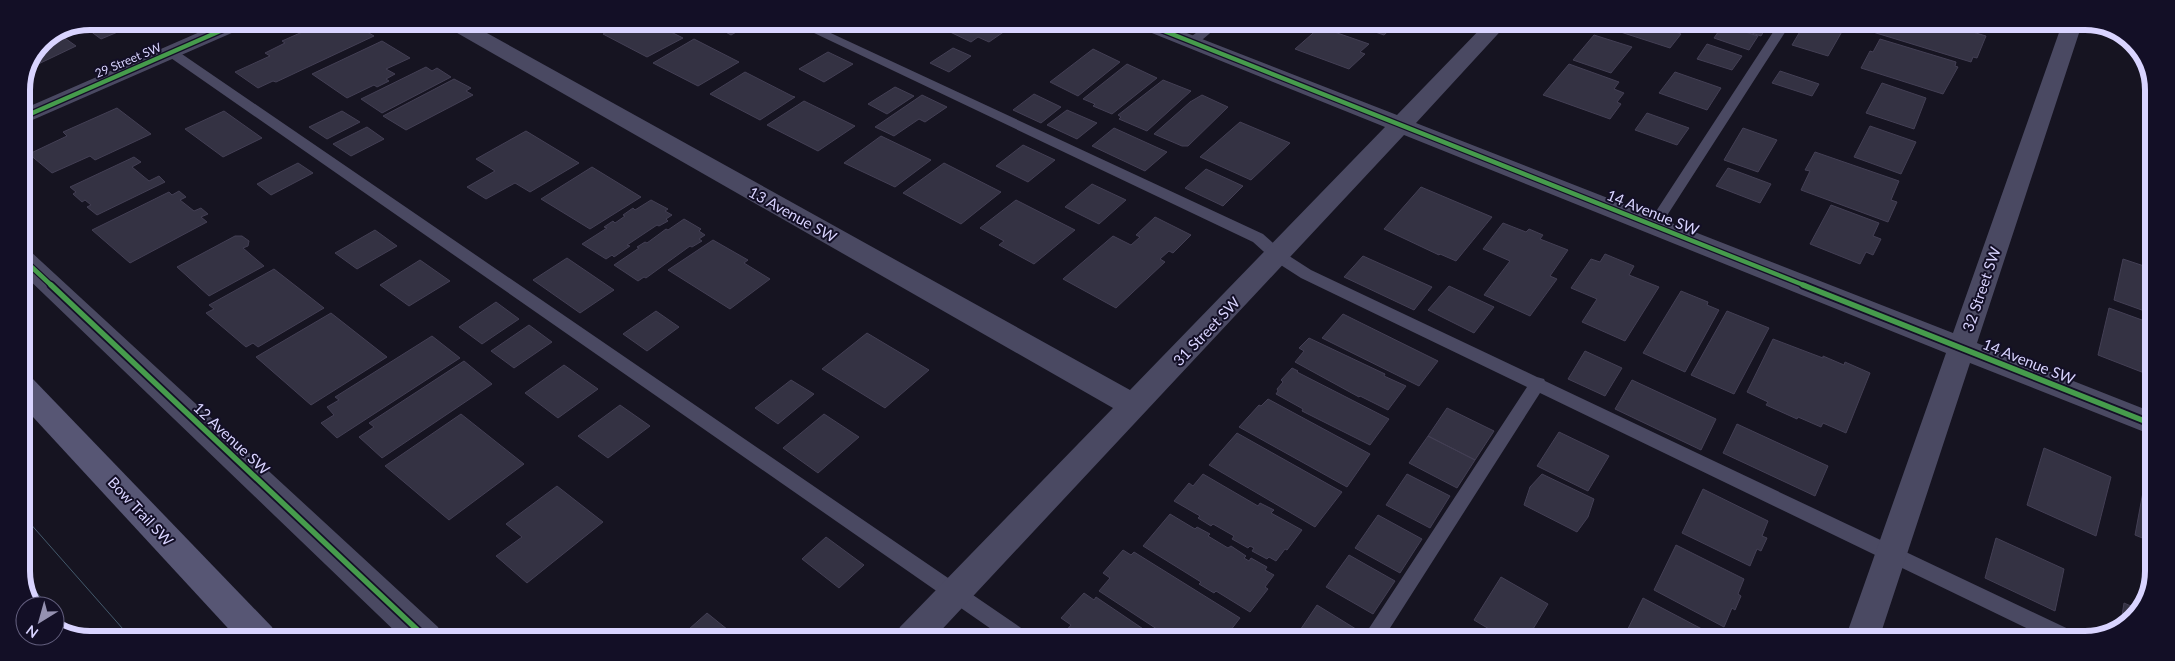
<svg xmlns="http://www.w3.org/2000/svg" width="2175" height="661" viewBox="0 0 2175 661" font-family="Lato,sans-serif">
  <style>
    .building { fill: #343243; stroke: #433f54 }
    .lines { fill: none; stroke-linecap: round; stroke-linejoin: round }
    .lane { fill: #4a4962; fill-rule: evenodd }
    .street { fill: #4a4962; fill-rule: evenodd }
    .secondary { fill: #575674; fill-rule: evenodd }
    .tram { stroke: #43596b; stroke-width: 1 }
    .cycleway-far1-casing { stroke: #130f26; stroke-width: 7 }
    .cycleway-casing { stroke: #130f26; stroke-width: 9 }
    .cycleway-far1 { stroke: #469c4c; stroke-width: 4.5 }
    .cycleway { stroke: #469c4c; stroke-width: 5.5 }
    .labels { text-anchor: middle; dominant-baseline: central; stroke-width: 4; stroke-linejoin: round; paint-order: stroke }
    .far-street-label { font-size: 12px; fill: #d9d4ff; stroke: #130f26 }
    .street-label { font-size: 15px; fill: #d9d4ff; stroke: #130f26 }
    .rim { fill: none; stroke: #d9d4ff; stroke-width: 6 }
  </style>
  <rect width="100%" height="100%" fill="#161421"/>
  <path class="building" d="M90 21H144L101 39 82 25Z
    M325 22H335L344 27 352 23 374 36 276 82 273 81 258 88 235 72 270 56 265 53 285 43 282 41Z
    M626 22H651L683 38 647 57 603 34Z
    M720 22H754L731 35 713 25Z
    M944 22H1018L989 42 978 37 971 42 948 31 955 27Z
    M1349 23H1397L1384 35Z
    M1600 23H1651L1681 34 1670 48 1602 26Z
    M1661 23H1688L1683 30Z
    M1729 23H1769L1761 36 1727 25Z
    M1805 23H1827L1844 28 1828 56 1792 45Z
    M1866 23H1943L1986 36 1977 58 1973 57 1971 62 1863 29Z
    M1961 24H1989L1988 26H1986L1984 30Z
    M1723 25 1758 36 1749 50 1714 38Z
    M1320 27 1369 44 1360 52 1365 54 1349 69 1295 49Z
    M59 34 76 46 30 68 42 41Z
    M1594 35 1632 47 1611 73 1573 60Z
    M694 39 739 62 698 86 653 63Z
    M1880 39 1956 62 1955 66 1958 67 1943 94 1861 68 1870 51 1873 52Z
    M382 41 410 58 386 69 395 74 386 79 389 81 377 87 374 85 347 98 312 74Z
    M1707 44 1742 56 1732 70 1697 59Z
    M953 48 971 56 949 72 930 63Z
    M1093 49 1120 62 1078 96 1050 82Z
    M828 52 853 64 824 82 799 69Z
    M1127 64 1157 78 1112 114 1093 106 1095 104 1083 99Z
    M1569 64 1619 82 1614 89 1624 93 1617 102 1621 104 1610 119 1543 95Z
    M426 67 432 71 437 68 451 77 382 113 361 99Z
    M1780 71 1819 84 1812 96 1772 83Z
    M745 72 792 96 795 97 760 120 710 94Z
    M1675 72 1721 88 1707 110 1659 93Z
    M454 79 471 88 466 91 473 95 406 130 383 116Z
    M1163 80 1191 91 1147 131 1119 119 1121 117 1118 115Z
    M1882 83 1926 98 1914 129 1866 113Z
    M895 87 914 96 887 114 868 104Z
    M1034 94 1061 107 1041 123 1013 110Z
    M922 95 947 107 925 122 919 119 894 136 875 127Z
    M1202 95 1228 107 1188 146H1182L1154 134 1190 102Z
    M804 101 855 126 818 151 767 125Z
    M117 108 151 134 95 160 90 156 52 173 29 154 67 136 63 132Z
    M1067 110 1097 123 1077 139 1047 125Z
    M224 111 262 138 223 157 185 129Z
    M342 111 360 122 327 139 309 127Z
    M1647 113 1689 128 1677 145 1635 130Z
    M1240 122 1290 143 1251 180 1200 157Z
    M1870 126 1916 142 1901 174 1854 157Z
    M367 127 384 139 351 156 333 144Z
    M1114 128 1167 152 1145 171 1092 146Z
    M1743 128 1777 140 1758 172 1724 160Z
    M526 131 579 163 530 192 515 183 486 199 467 187 495 171 476 159Z
    M881 136 931 160 895 187 844 163Z
    M1023 145 1055 160 1028 182 996 166Z
    M1815 152 1899 181 1891 200 1897 202 1888 222 1801 190 1810 171 1805 170Z
    M134 157 141 162 132 167 149 181 159 176 165 182 97 215 87 207 91 205 85 200 82 202 73 194 76 192 70 187Z
    M298 163 313 173 271 195 257 184Z
    M944 163 1001 192 961 224 903 193Z
    M592 167 641 197 590 229 541 199Z
    M1728 168 1771 184 1760 203 1716 186Z
    M1206 169 1243 186 1223 206 1185 188Z
    M1092 184 1126 200 1099 224 1065 207Z
    M1421 187 1492 217 1456 261 1440 254 1439 255 1384 229Z
    M179 191 186 197 180 200 194 211 201 208 208 214 201 217 207 222 130 263 92 230 169 192 172 195Z
    M651 200 668 209 665 211 672 215 666 219 668 221 659 226 657 225 627 245 630 246 614 257 612 255 606 259 582 244 607 228 604 227 613 221 615 223 625 216 623 215 633 208 635 210Z
    M1016 200 1075 230 1034 264 999 245 1004 241 980 228Z
    M1831 205 1879 223 1873 236 1881 239 1873 255 1866 252 1860 264 1810 244Z
    M1155 217 1191 235 1173 253 1169 251 1160 259 1165 262 1116 308 1063 279 1113 236 1131 245 1140 237 1136 235Z
    M684 219 701 229 699 231 705 235 699 239 702 241 692 247 690 246 646 278 644 277 638 281 614 265 639 248 637 247 645 242 647 243 666 229 668 230Z
    M1503 223 1526 232 1529 229 1543 235 1540 239 1568 250 1550 276 1557 279 1530 316 1484 295 1510 261 1483 249Z
    M375 230 397 246 357 269 335 253Z
    M235 236H242L249 241 248 246 243 248 264 266 209 296 177 267Z
    M713 240 748 260 744 263 770 279 730 309 668 270Z
    M1605 254 1634 266 1629 275 1659 287 1625 341 1582 322 1597 299 1571 288 1591 259 1600 262Z
    M1363 256 1432 287 1414 310 1344 277Z
    M567 258 614 290 580 313 533 280Z
    M2123 259 2153 269V314L2114 300Z
    M420 260 450 281 409 306 380 285Z
    M274 269 324 308 258 347 253 343 246 347 206 313 214 309 209 305Z
    M1449 286 1494 307 1474 333 1428 310Z
    M1681 291 1708 302 1707 305 1719 310 1685 372 1643 353Z
    M496 302 519 319 482 344 459 327Z
    M2109 308 2153 324 2152 376 2098 355Z
    M656 311 679 327 647 351 623 334Z
    M1727 311 1769 328 1734 394 1691 375Z
    M331 313 387 357 311 405 256 357Z
    M1343 314 1438 361 1419 386 1322 338Z
    M529 325 552 342 514 368 491 351Z
    M867 333 929 370 885 408 822 369Z
    M432 336 460 358 337 438 321 423 334 415 327 407 339 400 335 397Z
    M1309 338 1385 374 1384 376 1406 386 1388 410 1360 396 1359 397 1295 362 1304 351 1299 348Z
    M1773 339 1823 358V356L1844 365 1845 362 1870 373 1846 433 1823 423 1821 427 1798 417 1797 419 1766 405 1768 402 1747 392Z
    M1585 351 1622 368 1605 396 1568 379Z
    M464 361 492 384 382 458 359 437 374 427 369 423Z
    M564 365 598 389 558 418 525 393Z
    M1292 368 1298 371 1297 372 1389 419 1370 445 1302 411 1303 409 1276 394 1278 391 1277 389 1283 382 1281 380Z
    M791 380 814 394 778 424 755 408Z
    M1632 380 1716 419 1701 450 1615 409Z
    M1268 399 1370 454 1347 487 1239 427 1259 405 1261 406Z
    M620 405 650 426 608 458 578 436Z
    M1447 408 1494 431 1475 460 1428 436Z
    M461 414 524 464 449 520 385 466Z
    M824 414 859 437 818 473 783 448Z
    M1737 424 1828 466 1815 496 1723 453Z
    M1559 432 1609 456 1588 491 1537 466Z
    M1237 433 1342 492 1315 527 1209 465Z
    M1428 436 1475 460 1457 488 1409 463Z
    M2044 448 2111 477 2096 536 2027 505Z
    M1203 474 1258 506 1260 503 1274 510 1271 513 1302 530 1287 550 1285 549 1276 561 1269 557 1267 559 1252 551 1254 548 1250 546 1248 548 1232 539 1234 536 1213 524 1211 526 1198 518 1200 516 1174 501 1189 483 1193 486Z
    M1407 474 1450 496 1430 528 1386 505Z
    M1542 474 1594 499 1588 517 1577 532 1524 505 1530 487Z
    M557 486 603 522 527 583 496 556 522 537 506 524Z
    M1703 489 1768 521 1762 536 1767 538 1761 551 1757 549 1750 566 1682 533Z
    M2143 492 2152 496V542L2135 535Z
    M1170 514 1195 529 1197 527 1210 534 1208 536 1228 548 1231 546 1246 556 1244 558 1249 561 1251 558 1267 567 1265 570 1274 575 1265 587 1268 589 1250 612 1216 591 1214 593 1199 584 1201 582 1143 546Z
    M1378 515 1422 539 1400 573 1355 548Z
    M826 537 864 565 839 588 802 559Z
    M1996 538 2064 569 2055 611 1985 578Z
    M1676 545 1744 579 1738 594 1741 596 1735 610 1732 608 1724 627 1654 590Z
    M1123 550 1131 555 1134 552 1240 618 1224 639H1172L1099 591 1110 578 1103 573Z
    M1349 555 1395 581 1373 614 1326 587Z
    M1501 577 1548 604 1527 639H1506L1474 620Z
    M1084 593 1094 600 1096 597 1158 639H1059L1071 625 1061 618Z
    M1643 598 1719 638 1718 639H1623Z
    M2124 603 2138 609 2127 625 2120 628Z
    M1317 605 1364 634 1360 639H1294Z
    M707 613 738 638H679Z"/>
  <g class="lines">
    <path class="lane" d="M791 22H807L1263 234 1283 252 1311 270 1537 377 1544 379 1545 381 2079 634 2082 640H2051L1540 393 1383 639H1362L1527 387 1301 278 1273 260 1253 242Z
      M1209 23H1222L1196 45H1188L1186 42 1188 39Z
      M1779 23H1791L1659 228H1649L1647 225 1649 222Z
      M172 49 176 50 1027 632 1030 638H1004L168 56 166 53Z"/>
    <path class="street" d="M225 21H253L250 25 21 125V110Z
      M442 22H467L1130 390 1385 127 1137 27 1134 23H1161L1397 115 1486 23H1508L1416 123 1953 333 2062 24H2082L1977 343 2152 412V435L1970 363 1879 639H1845L1946 353 1404 135 934 638H895L900 627 1113 408 445 26Z
      M21 248 30 251 438 627 443 638H402L21 272Z"/>
    <path class="secondary" d="M21 374 31 377 272 627 277 638H237L21 404Z"/>
    <path class="tram" d="M21 513 130 637
      M21 574 48 606
      M55 614 74 637"/>
    <defs>
      <path id="cycleway-far1" d="M1144 23 1806 286
        M21 118 243 21
        M21 257 52 286"/>
      <path id="cycleway" d="M51 285 426 638
        M1803 285 2152 424"/>
    </defs>
    <use href="#cycleway-far1" class="cycleway-far1-casing"/>
    <use href="#cycleway" class="cycleway-casing"/>
    <use href="#cycleway-far1" class="cycleway-far1"/>
    <use href="#cycleway" class="cycleway"/>
  </g>
  <g class="labels">
    <g class="far-street-label">
      <text transform="translate(128 60) rotate(-23)">29 Street SW</text>
    </g>
    <g class="street-label">
      <text transform="translate(1653 212) rotate(22)">14 Avenue SW</text>
      <text transform="translate(793 214) rotate(29)">13 Avenue SW</text>
      <text transform="translate(1981 289) rotate(-71)">32 Street SW</text>
      <text transform="translate(1206 331) rotate(-46)">31 Street SW</text>
      <text transform="translate(2029 361) rotate(22)">14 Avenue SW</text>
      <text transform="translate(232 438) rotate(43)">12 Avenue SW</text>
      <text transform="translate(141 511) rotate(47)">Bow Trail SW</text>
    </g>
  </g>
  <path d="M0 0H2175V661H0ZM90 30H2085A60 60 0 0 1 2145 90V571A60 60 0 0 1 2085 631H90A60 60 0 0 1 30 571V90A60 60 0 0 1 90 30Z" fill="#130f26" fill-rule="evenodd"/>
  <path class="rim" d="M90 30H2085A60 60 0 0 1 2145 90V571A60 60 0 0 1 2085 631H90A60 60 0 0 1 30 571V90A60 60 0 0 1 90 30Z"/>
  <g transform="translate(40 621) rotate(217)"><circle r="24" fill="#130f26" stroke="#625e7d"/>
  <path d="M0-4L9 19L0 12L-9 19Z" fill="#9591b1"/>
  <text y="-8" font-size="14" font-weight="bold" text-anchor="middle" fill="#d9d4ff">N</text>
  </g>
</svg>
